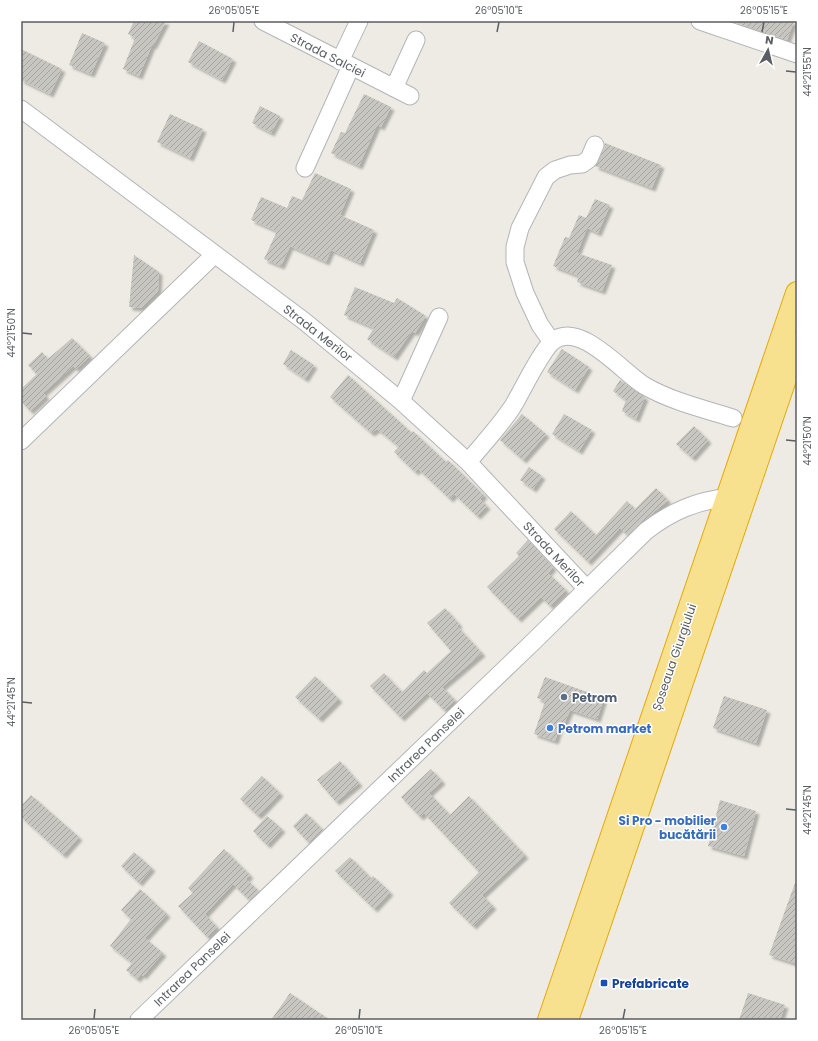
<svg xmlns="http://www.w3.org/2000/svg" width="818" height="1041" viewBox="0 0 818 1041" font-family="Poppins,sans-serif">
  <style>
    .building { fill: url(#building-hatch); filter: url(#shadow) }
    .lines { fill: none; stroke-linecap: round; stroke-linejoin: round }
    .minor-casing { stroke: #b3b5b9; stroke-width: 19 }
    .highway-casing { stroke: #e6a909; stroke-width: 24 }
    .minor { stroke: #fff; stroke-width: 17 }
    .highway { stroke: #f8e18e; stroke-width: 22 }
    .ticks { fill: none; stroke: #5b5e63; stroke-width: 1.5 }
    .service-dot { fill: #5c6f8a; stroke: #fff; stroke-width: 1.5 }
    .shop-dot { fill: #3f7fe0; stroke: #fff; stroke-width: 1.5 }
    .transit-dot { fill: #1a4fb4; stroke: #fff; stroke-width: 1.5 }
    .labels { text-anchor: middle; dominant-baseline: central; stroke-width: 3; stroke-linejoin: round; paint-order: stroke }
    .street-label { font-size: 12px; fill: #5b5e63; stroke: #fff }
    .service-label { font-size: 12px; font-weight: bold; fill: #4e5e75; stroke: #fff; text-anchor: start }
    .shop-label { font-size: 12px; font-weight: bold; fill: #366cbe; stroke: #fff; text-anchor: start }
    .transit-label { font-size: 12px; font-weight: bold; fill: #164399; stroke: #fff; text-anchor: start }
    .neatline { fill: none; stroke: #5b5e63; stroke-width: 1.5 }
    .ticks-label { font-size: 10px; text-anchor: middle; fill: #5b5e63 }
  </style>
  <defs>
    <pattern id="building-hatch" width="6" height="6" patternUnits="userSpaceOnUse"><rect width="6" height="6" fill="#c8c6c0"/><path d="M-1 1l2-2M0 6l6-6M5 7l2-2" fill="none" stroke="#a5a4a0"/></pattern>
    <filter id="shadow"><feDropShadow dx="3.5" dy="3.5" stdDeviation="1" flood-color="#0004"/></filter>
  </defs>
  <rect width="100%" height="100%" fill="#edebe3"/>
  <path class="building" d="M134 21H166L153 46 152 45 139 76 123 69 135 38 128 34Z
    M731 21H794L787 40Z
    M82 33 105 43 91 74 69 65Z
    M199 41 233 59 222 80 188 62Z
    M21 49 62 69 50 94 21 80Z
    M364 94 391 107 381 127 377 125 359 166 331 153 341 132 345 133Z
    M260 106 280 116 271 133 252 123Z
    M170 114 203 129 190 158 157 142Z
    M605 143 661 165 652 188 595 166 604 149Z
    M315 173 351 189 340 215 374 230 360 263 331 250 326 262 290 246 281 266 264 259 277 231 251 220 261 197 287 208 292 196 302 200Z
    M595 199 610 205 598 233 587 228 577 253 612 265 602 291 577 282 579 276 553 266 565 237 569 238 579 215 586 218Z
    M134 255 159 272 158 291 141 308 129 307Z
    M355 287 394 303 397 298 426 316 415 333 412 331 394 357 367 339 374 328 344 315Z
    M72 338 90 356 76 369 73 366 43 393 46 396 30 411 21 401V389L37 374 28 365 42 352 48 359Z
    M562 349 589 367 575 390 547 372Z
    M291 350 314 365 305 379 283 364Z
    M348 375 412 433 413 431 446 462 448 460 484 495 480 499 487 506 477 516 454 494 450 499 418 469 415 472 394 452 399 447 377 429 371 433 330 397Z
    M620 380 645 397 636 419 622 411 626 400 613 391Z
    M522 414 546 434 523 460 500 440Z
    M564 414 592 430 579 451 552 434Z
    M694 426 708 440 692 458 676 444Z
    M529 467 542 476 533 489 520 480Z
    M656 488 668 500 627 535 620 528 588 562 554 529 571 511 596 535 627 501 635 509Z
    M528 540 553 567 548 573 566 590 550 606 541 597 518 619 487 587 519 556 516 553Z
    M445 608 459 624 457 626 482 653 442 687 455 700 444 710 427 693 401 718 370 686 384 673 402 692 424 670 427 673 451 651 427 623Z
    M315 676 339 699 319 719 295 697Z
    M545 677 604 698 597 719 570 710 564 724 561 723 555 741 534 734 545 701 537 698Z
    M724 696 767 710 756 743 713 728Z
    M340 761 359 783 336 802 317 780Z
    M431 769 442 781 429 793 450 815 469 796 525 855 482 895 493 906 473 926 449 903 479 872 424 813 420 817 401 797Z
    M262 776 280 793 258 816 240 799Z
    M31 795 79 837 63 855 21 817V806Z
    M720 800 756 811 744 856 708 846Z
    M306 813 323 830 309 843 293 826Z
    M267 816 282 829 267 845 253 831Z
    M224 849 250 875 246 879 259 891 249 900 233 884 205 914 217 927 207 937 178 906 193 893 188 888Z
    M134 852 152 868 139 883 121 866Z
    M350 857 371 878 373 876 390 892 374 909 335 871Z
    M795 883H797V964L769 955Z
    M140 889 167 914 145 938 163 953 143 976 141 974 137 979 126 970 132 963 110 946 131 919 121 910Z
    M290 993 330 1020H271Z
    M748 993 785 1005 780 1020H739Z"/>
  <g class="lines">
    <defs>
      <path id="minor" d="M263 21 410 96
        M700 21 797 54
        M340 61 359 21
        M394 88 416 40
        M21 109 304 321 401 401 468 462 587 589
        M305 168 351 66
        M552 342 540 325 525 293 515 262V247L520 228 546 177 555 170 570 165 582 164 589 159 595 145
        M401 401 439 317
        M21 441 214 255
        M468 462C483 444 500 426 513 406 522 391 541 351 553 341 580 320 623 373 645 386 671 401 704 409 733 418
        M139 1020 533 642 646 531C672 511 696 501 729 497"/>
      <path id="highway" d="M549 1020 797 293
        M567 1020 797 344"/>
    </defs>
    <use href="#minor" class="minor-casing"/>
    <use href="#highway" class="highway-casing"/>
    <use href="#minor" class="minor"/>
    <use href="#highway" class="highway"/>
  </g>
  <path class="ticks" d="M233 32 234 22M497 32 499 22M762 32 764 22M786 71 796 72M22 333 32 334M786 440 796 441M22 702 32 703M786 809 796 810M94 1019 95 1009M359 1019 360 1009M623 1019 625 1009"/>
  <circle class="service-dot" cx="564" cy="697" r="4"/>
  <g class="shop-dot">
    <circle cx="550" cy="728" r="4"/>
    <circle cx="724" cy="827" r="4"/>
  </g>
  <rect class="transit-dot" x="600" y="979" width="8" height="8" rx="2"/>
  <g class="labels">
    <g class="street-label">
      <text transform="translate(328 55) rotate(27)">Strada Salciei</text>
      <text transform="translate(318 333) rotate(38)">Strada Merilor</text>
      <text transform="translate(554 554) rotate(47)">Strada Merilor</text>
      <text transform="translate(674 657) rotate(-71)">Șoseaua Giurgiului</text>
      <text transform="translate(426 745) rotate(-44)">Intrarea Panselei</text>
      <text transform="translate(192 969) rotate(-44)">Intrarea Panselei</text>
    </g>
    <g class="service-label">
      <text x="572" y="697">Petrom</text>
    </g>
    <g class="shop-label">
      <text x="558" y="728">Petrom market</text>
      <text x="716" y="820" text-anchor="end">Si Pro - mobilier<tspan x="716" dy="14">bucătării</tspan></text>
    </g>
    <g class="transit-label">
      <text x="612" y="983">Prefabricate</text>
    </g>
  </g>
  <rect width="818" height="1041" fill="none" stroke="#ffffff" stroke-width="44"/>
  <g transform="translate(768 50) rotate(8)" stroke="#ffffff" stroke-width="3" paint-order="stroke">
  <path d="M0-3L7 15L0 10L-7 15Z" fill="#5b5e63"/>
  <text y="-6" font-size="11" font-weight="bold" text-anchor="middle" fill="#5b5e63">N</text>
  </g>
  <rect x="22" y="22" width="774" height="997" class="neatline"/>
  <g class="ticks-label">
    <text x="234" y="14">26°05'05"E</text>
    <text x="499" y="14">26°05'10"E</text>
    <text x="764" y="14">26°05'15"E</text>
    <text transform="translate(807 72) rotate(-90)" y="4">44°21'55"N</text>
    <text transform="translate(11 333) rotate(-90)" y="4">44°21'50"N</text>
    <text transform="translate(807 441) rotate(-90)" y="4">44°21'50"N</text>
    <text transform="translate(11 702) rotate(-90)" y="4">44°21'45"N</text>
    <text transform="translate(807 810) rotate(-90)" y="4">44°21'45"N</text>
    <text x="94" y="1034">26°05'05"E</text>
    <text x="359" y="1034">26°05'10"E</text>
    <text x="623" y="1034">26°05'15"E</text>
  </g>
</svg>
